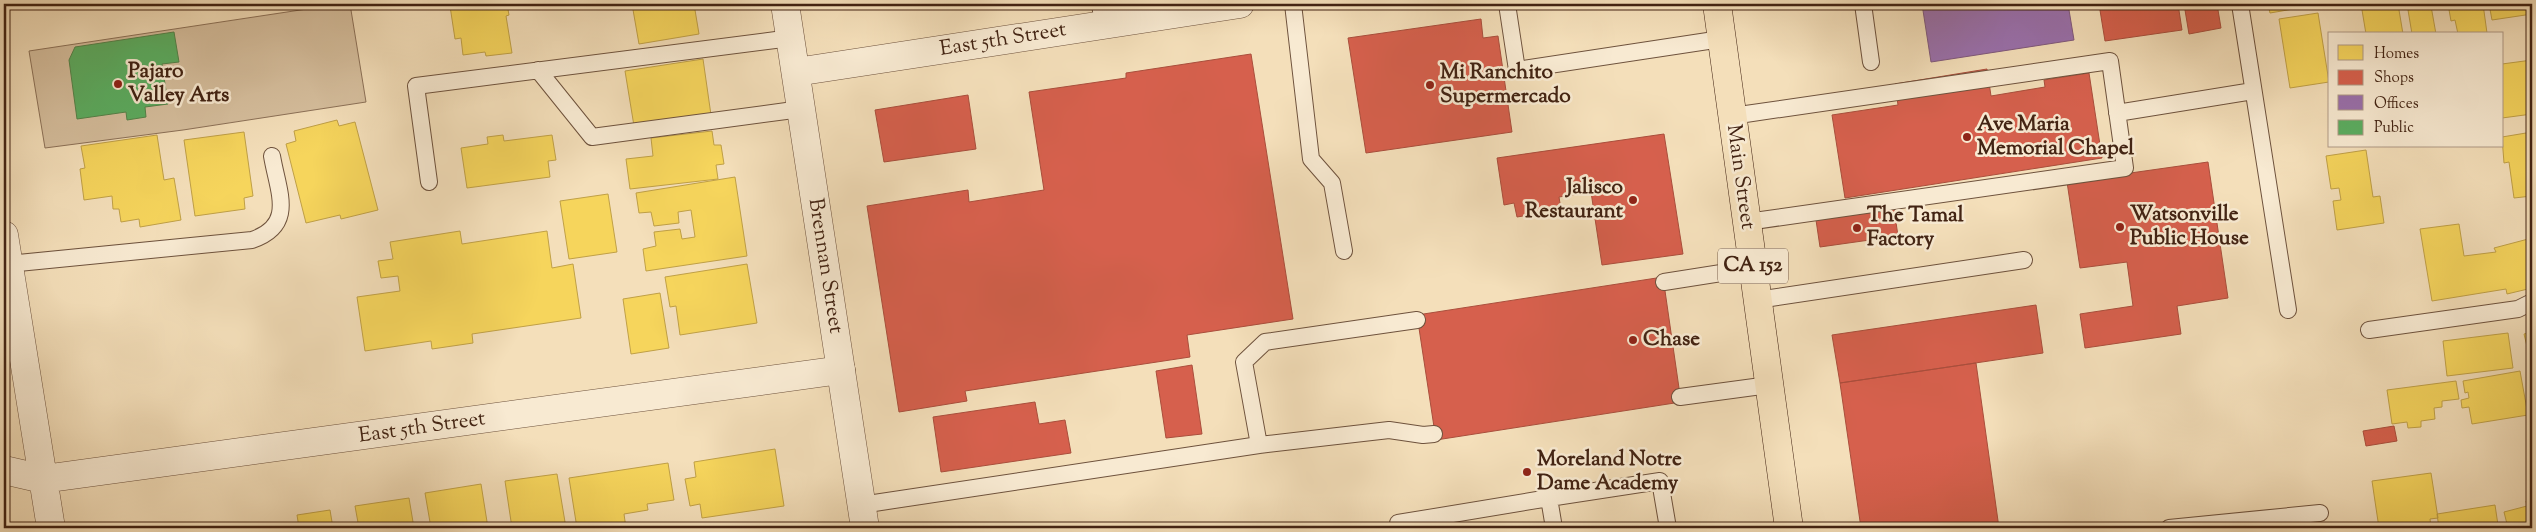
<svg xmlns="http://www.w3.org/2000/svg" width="2536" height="532" viewBox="0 0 2536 532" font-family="'Sorts Mill Goudy',serif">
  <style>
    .green { fill: #d6bf9e; stroke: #8c7158 }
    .homes { fill: #f6d55c; stroke: #c0a046 }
    .shops { fill: #d6604d; stroke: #aa4e3c }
    .offices { fill: #9970ab; stroke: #7f597d }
    .public { fill: #5aae61; stroke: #53844a }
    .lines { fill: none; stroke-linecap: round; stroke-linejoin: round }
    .service-casing { stroke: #6e523d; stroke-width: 18 }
    .minor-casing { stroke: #6e523d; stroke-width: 29 }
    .tertiary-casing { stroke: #6e523d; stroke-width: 29 }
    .primary-casing { stroke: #422313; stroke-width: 29 }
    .service { stroke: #f8ead2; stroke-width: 16 }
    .minor { stroke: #f8ead2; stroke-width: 28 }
    .tertiary { stroke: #f8ead2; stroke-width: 28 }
    .primary { stroke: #f4dfba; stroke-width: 28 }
    .poi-dot { fill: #8f2418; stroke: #f8ead2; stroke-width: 2 }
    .labels { text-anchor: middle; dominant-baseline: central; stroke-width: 5; stroke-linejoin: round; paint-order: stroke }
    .shield { fill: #f8ead2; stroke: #795f4c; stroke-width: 1 }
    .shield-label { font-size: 20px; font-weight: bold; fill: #422313 }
    .street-label { font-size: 21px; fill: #422313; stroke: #f8ead2 }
    .poi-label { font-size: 21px; font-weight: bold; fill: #422313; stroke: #f8ead2; text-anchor: start }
  </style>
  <rect width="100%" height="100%" fill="#f4dfba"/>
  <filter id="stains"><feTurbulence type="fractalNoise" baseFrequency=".004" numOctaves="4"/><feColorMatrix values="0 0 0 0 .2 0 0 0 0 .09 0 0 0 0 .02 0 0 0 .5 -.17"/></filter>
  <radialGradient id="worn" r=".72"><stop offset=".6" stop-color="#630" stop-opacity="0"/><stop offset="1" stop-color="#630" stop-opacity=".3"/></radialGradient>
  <path class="green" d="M340 4H350L366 102 183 130 45 148 29 51Z"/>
  <path class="homes" d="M468 4H507L509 15 506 16 512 53 486 56 485 52 463 55 461 38 455 39 450 6Z
    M632 4H694L699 34 639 44Z
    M2268 4H2305V7L2270 13Z
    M2361 4H2398L2403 34H2366Z
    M2448 4H2483L2487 33 2458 34 2455 20 2451 21Z
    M2489 4H2532V14L2492 20Z
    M2431 6 2436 34H2412L2408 10Z
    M2318 13 2329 82 2290 88 2279 19Z
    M703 59 711 115 634 126 625 71Z
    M2532 60V114L2502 118V64Z
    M337 120 339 126 355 122 378 210 341 219 340 215 306 223 286 144 296 141 294 131Z
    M712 131 714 145H721L724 164 716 165 718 179 630 189 626 159 653 156 651 138Z
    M244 132 253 196 244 198 245 209 195 216 184 140Z
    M2532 132V196L2514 198 2509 162 2504 163 2502 137Z
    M157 135 164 180 174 178 181 220 140 227 139 219 121 222 119 209H113L112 196 84 200 80 169 85 168 81 146Z
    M503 135 504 141 552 135 556 160 548 161 550 177 467 188 461 148 488 144 487 137Z
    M2366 150 2373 197 2380 196 2384 223 2337 230 2333 201 2341 200 2339 188 2331 189 2326 156Z
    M735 177 747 256 646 271 643 249 656 246 654 232 680 229 682 239 695 237 691 210 678 212 679 223 654 226 651 212 639 213 636 193Z
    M608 194 617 252 569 259 560 201Z
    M2459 224 2464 256 2496 252 2494 248 2532 238V288L2507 294 2506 289 2432 301 2420 229Z
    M460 231 462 244 547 231 552 268 573 264 581 318 472 334 473 343 432 349 431 341 365 351 357 297 400 291 398 276 381 278 378 261 393 259 390 242Z
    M747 264 757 323 680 335 676 306 670 307 665 277Z
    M660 293 669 348 631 354 623 299Z
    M2532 332V367L2524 334Z
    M2508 333 2513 368 2447 376 2443 341Z
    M2520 371 2528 415 2472 424 2469 407 2462 408 2461 400 2469 398 2468 392 2465 393 2463 381Z
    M2456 381 2459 399 2442 401V407L2434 408 2435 419 2421 421V427L2408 428 2407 422 2392 424 2387 390Z
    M775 449 784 506 702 518 700 504 690 506 685 479 696 477 694 462Z
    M668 463 674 500 647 504 648 510 624 514 626 528H577L569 478Z
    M2431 473 2438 518 2430 519 2431 528H2379L2372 481Z
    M557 474 566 528H512L505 481Z
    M481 484 488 528H431L425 493Z
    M409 498 414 528H359L355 506Z
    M2532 499V528H2508L2504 512 2527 506 2526 501Z
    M2495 505 2498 525H2505L2506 528H2439L2437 514Z
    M330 510 333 528H299L297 515Z"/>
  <path class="shops" d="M2077 4H2098L2077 7Z
    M2099 4H2178L2182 30 2105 41Z
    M2184 4H2217L2221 28 2189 34Z
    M1481 19 1483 38 1498 36 1512 132 1366 153 1348 38Z
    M1251 54 1293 319 1187 335 1190 357 965 391 967 401 899 412 867 206 968 190 969 202 1044 190 1029 92 1126 78V73Z
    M1987 69 1991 96 2045 87 2044 80 2089 73 2102 158 1845 198 1832 115 1898 105 1895 84Z
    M968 95 976 149 884 162 875 110Z
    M1664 134 1683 254 1602 265 1591 192 1559 197 1561 210 1517 217 1514 203 1504 205 1497 158Z
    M2208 162 2228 298 2177 306 2181 334 2085 348 2080 314 2133 306 2127 262 2080 268 2067 182Z
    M1894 209 1898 236 1820 247 1816 220Z
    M1663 277 1681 402 1436 440 1417 315Z
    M2036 305 2043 353 1840 383 1832 335Z
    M1976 363 1999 528H1861L1840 383Z
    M1192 365 1202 434 1166 438 1156 371Z
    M1035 402 1039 424 1065 420 1071 453 941 472 933 417Z
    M2394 426 2397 441 2366 446 2363 431Z"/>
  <path class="offices" d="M1922 4H2068L2074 40 1931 62Z"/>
  <path class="public" d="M174 32 179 62 162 64 168 104 145 107 146 117 127 120 126 112 77 119 69 60 75 47Z"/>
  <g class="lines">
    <defs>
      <path id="service" d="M1100 4 1103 25
        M1293 4 1311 159 1332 183 1344 251
        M1507 4 1517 70 1721 39
        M1863 4 1871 62
        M2240 4 2288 310
        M538 70 592 137 801 109
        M2117 113 2253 91
        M1732 116 2110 61 2125 168 1747 222
        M429 182 416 86 791 38
        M8 264 252 240C296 225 278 192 272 156
        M1664 282 1753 268
        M1757 300 2024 260
        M1417 320 1265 342 1244 362 1259 445 1389 430 1423 435 1434 434
        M2369 330 2518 309 2532 302
        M1680 397 1769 385
        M861 505 1259 445
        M1398 523 1549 498
        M1554 528 1549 498 1660 481 1668 528
        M2169 528 2320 513"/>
      <path id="minor" d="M796 72 1240 4
        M4 235 51 528
        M4 470 43 479 841 370"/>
      <path id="tertiary" d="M785 4 865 528"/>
      <path id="primary" d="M1717 4 1789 528"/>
    </defs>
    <use href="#service" class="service-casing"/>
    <use href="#minor" class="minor-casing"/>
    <use href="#tertiary" class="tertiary-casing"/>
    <use href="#primary" class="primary-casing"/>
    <use href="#service" class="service"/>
    <use href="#minor" class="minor"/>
    <use href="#tertiary" class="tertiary"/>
    <use href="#primary" class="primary"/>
  </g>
  <g class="poi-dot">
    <circle cx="118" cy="84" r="5"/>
    <circle cx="1430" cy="85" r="5"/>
    <circle cx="1967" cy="137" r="5"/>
    <circle cx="1633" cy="200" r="5"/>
    <circle cx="2120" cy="227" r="5"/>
    <circle cx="1857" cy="228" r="5"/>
    <circle cx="1633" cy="340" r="5"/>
    <circle cx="1527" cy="472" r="5"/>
  </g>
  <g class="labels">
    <rect class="shield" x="1718" y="248.5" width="70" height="35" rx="4"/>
    <g class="shield-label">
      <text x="1753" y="266">CA 152</text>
    </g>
    <g class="street-label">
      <text transform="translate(1003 40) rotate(-9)">East 5th Street</text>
      <text transform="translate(1740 177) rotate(82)">Main Street</text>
      <text transform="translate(825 266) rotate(81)">Brennan Street</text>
      <text transform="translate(422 428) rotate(-8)">East 5th Street</text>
    </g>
    <g class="poi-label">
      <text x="128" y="72">Pajaro<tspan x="128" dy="24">Valley Arts</tspan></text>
      <text x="1440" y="73">Mi Ranchito<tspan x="1440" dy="24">Supermercado</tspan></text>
      <text x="1977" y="125">Ave Maria<tspan x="1977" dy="24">Memorial Chapel</tspan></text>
      <text x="1623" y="188" text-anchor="end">Jalisco<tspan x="1623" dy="24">Restaurant</tspan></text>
      <text x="2130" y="215">Watsonville<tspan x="2130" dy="24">Public House</tspan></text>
      <text x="1867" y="216">The Tamal<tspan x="1867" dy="24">Factory</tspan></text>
      <text x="1643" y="340">Chase</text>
      <text x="1537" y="460">Moreland Notre<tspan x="1537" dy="24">Dame Academy</tspan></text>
    </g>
  </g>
  <rect width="2536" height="532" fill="none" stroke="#f4dfba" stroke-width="20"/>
  <rect x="5" y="5" width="2526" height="522" fill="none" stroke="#422313" stroke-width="2.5"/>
  <rect x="10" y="10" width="2516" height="512" fill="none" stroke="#422313"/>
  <rect x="2328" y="32" width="175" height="115" fill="#f8ead2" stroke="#af9a86"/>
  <rect x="2338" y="45" width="25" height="15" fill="#f6d55c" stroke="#af9a86"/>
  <text x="2374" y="58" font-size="15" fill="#422313">Homes</text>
  <rect x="2338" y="70" width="25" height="15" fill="#d6604d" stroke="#af9a86"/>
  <text x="2374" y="82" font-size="15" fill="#422313">Shops</text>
  <rect x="2338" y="95" width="25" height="15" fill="#9970ab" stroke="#af9a86"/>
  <text x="2374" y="108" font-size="15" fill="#422313">Offices</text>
  <rect x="2338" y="120" width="25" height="15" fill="#5aae61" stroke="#af9a86"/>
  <text x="2374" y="132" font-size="15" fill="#422313">Public</text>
  <rect width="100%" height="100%" filter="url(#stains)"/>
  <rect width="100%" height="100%" fill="url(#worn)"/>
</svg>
